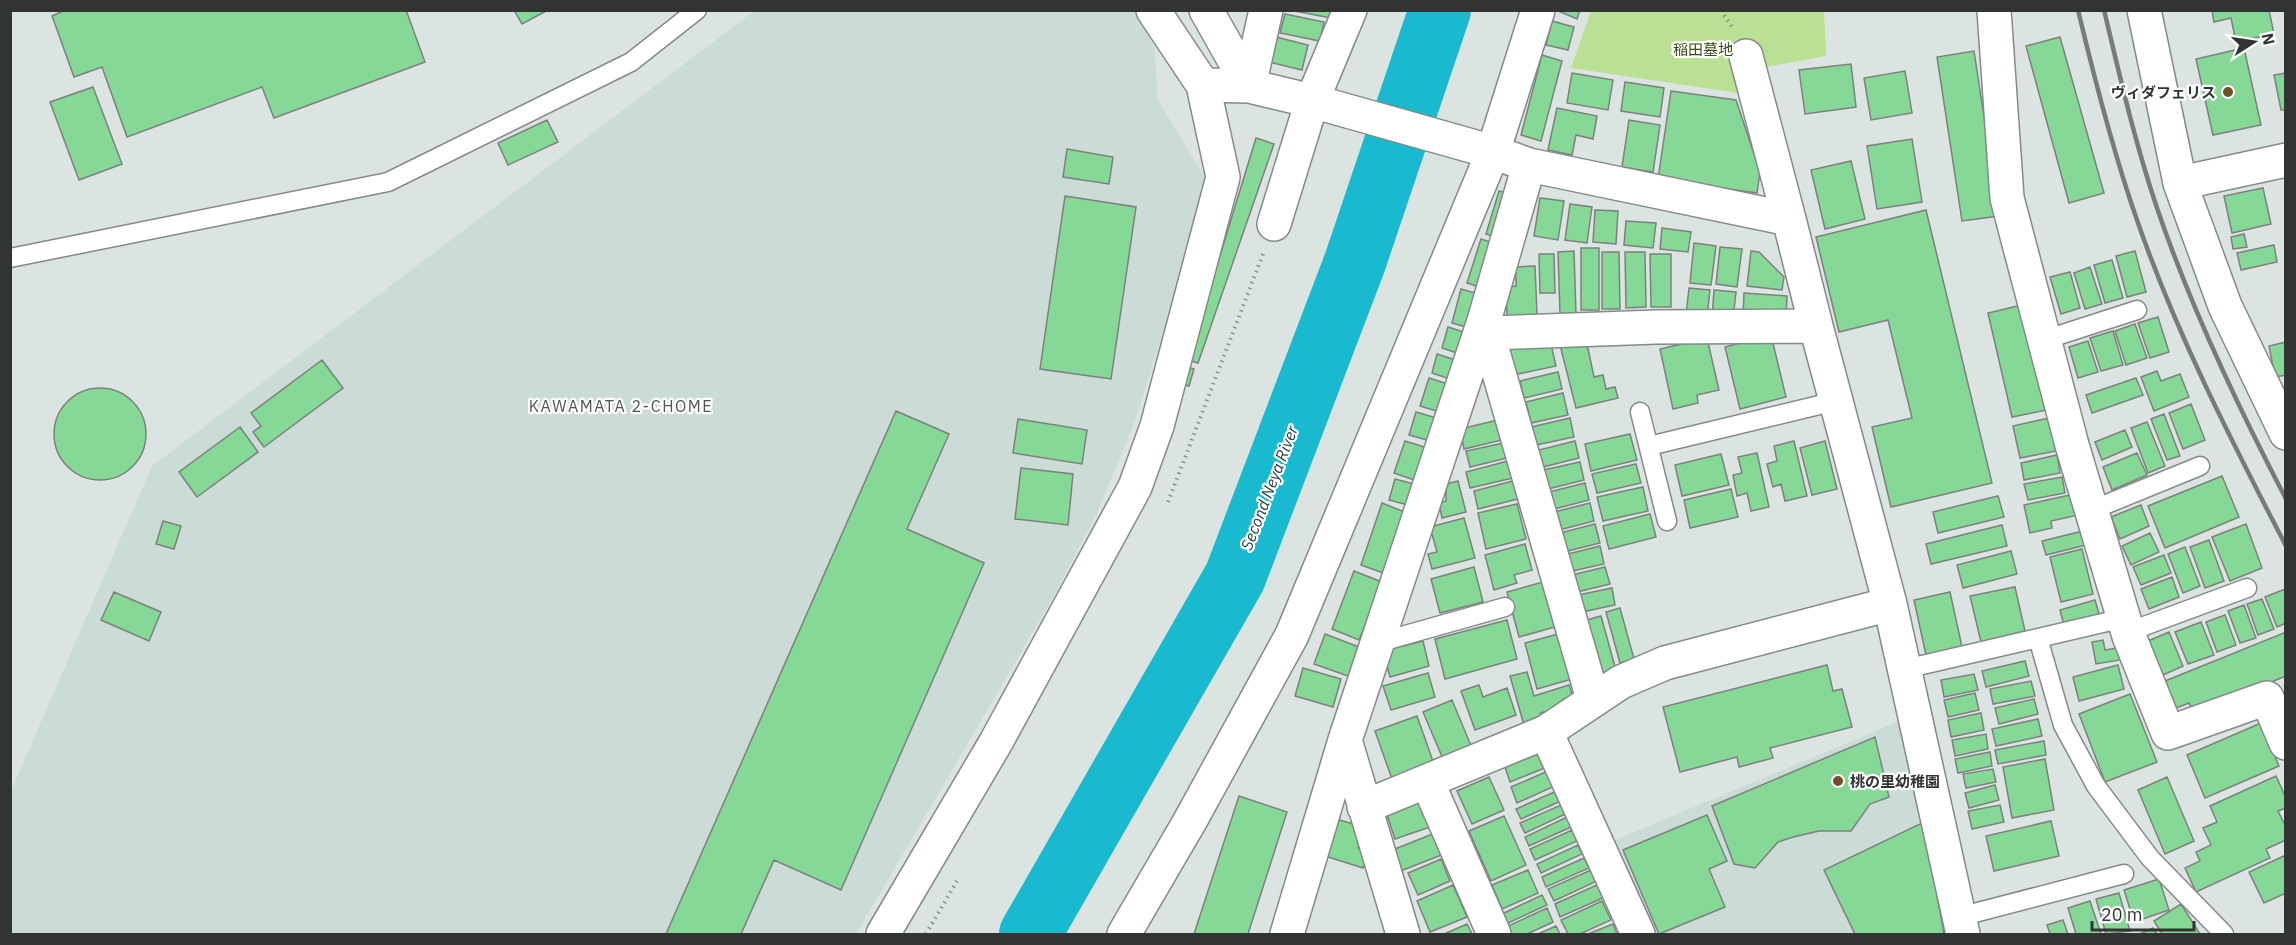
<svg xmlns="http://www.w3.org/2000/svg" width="2296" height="945" viewBox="0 0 2296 945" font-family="'IBM Plex Sans','Noto Sans JP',sans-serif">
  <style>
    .built { fill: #cbdbd5 }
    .green { fill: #b9e093 }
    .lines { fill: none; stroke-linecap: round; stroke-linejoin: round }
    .river { stroke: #19bacf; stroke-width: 62 }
    .building { fill: #86d897; stroke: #7c817d; stroke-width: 1.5 }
    .service-casing { stroke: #848a88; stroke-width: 21 }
    .minor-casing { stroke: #848a88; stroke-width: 36 }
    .path { stroke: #8c9290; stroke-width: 4; stroke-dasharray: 1.5 4.5; stroke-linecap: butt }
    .service { stroke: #fff; stroke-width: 18 }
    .minor { stroke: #fff; stroke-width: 33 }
    .rail { stroke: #777c7a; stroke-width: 4.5 }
    .poi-dot { fill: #704f26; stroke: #fff; stroke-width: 2 }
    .labels { text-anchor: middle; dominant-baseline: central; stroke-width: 4.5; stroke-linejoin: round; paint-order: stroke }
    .park-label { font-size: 15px; fill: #354f14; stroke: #fff }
    .poi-label { font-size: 15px; font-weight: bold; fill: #313433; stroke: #fff; text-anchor: end }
    .neighbourhood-label { font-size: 16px; letter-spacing: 1.5px; fill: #4e5552; stroke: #fff }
    .water-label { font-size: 16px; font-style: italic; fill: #243c40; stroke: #fff }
  </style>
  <rect width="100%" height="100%" fill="#dce4e1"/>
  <path class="built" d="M754 11H1134L1154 46 1158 100 1204 176 1202 213 1133 426 1097 513 1050 603 856 934H11V791L152 466Z
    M1907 718 1949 934H1651L1608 843Z"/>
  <path class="green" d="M1591 11H1824L1826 56 1738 72V93L1571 68Z"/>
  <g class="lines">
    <path class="river" d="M1030 934 1235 577 1355 262 1440 10"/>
  </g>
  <path class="building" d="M65 10H406L425 62 274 118 262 87 127 137 102 67 74 77 52 16Z
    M514 10H548L522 24Z
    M1289 10H1333L1331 18Z
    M1556 10H1580L1577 19Z
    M2212 10H2269L2274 34 2236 42 2231 18 2214 22Z
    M1285 14 1324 22 1320 41 1280 33Z
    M1552 21 1574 27 1568 50 1546 45Z
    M1276 37 1308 45 1302 70 1269 62Z
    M2060 37 2104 193 2069 203 2026 46Z
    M2244 48 2261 125 2213 135 2196 59Z
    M1974 51 1999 216 1962 221 1937 57Z
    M1542 55 1562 61 1541 141 1521 135Z
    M1851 64 1856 107 1805 114 1799 70Z
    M1905 71 1912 113 1871 120 1864 78Z
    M1572 73 1613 80 1608 110 1567 103Z
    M2286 73V110H2281L2274 75Z
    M1625 82 1664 88 1660 117 1621 111Z
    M93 87 122 164 79 180 50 102Z
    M1671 91 1736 100 1760 172 1757 193 1658 179Z
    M1557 108 1597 116 1593 139 1576 135 1572 155 1548 150Z
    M547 120 558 142 508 165 498 143Z
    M1629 120 1660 125 1653 172 1622 167Z
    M1256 138 1274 144 1198 363 1188 360Z
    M1912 139 1922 202 1877 209 1867 146Z
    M1067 149 1113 157 1109 184 1063 177Z
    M1851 161 1865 219 1825 229 1811 170Z
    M2263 188 2271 224 2232 233 2224 196Z
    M1499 191 1515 195 1502 239 1486 234Z
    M1065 196 1136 207 1111 379 1040 369Z
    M1540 198 1564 201 1558 240 1534 236Z
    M1570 204 1592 207 1587 243 1565 240Z
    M1595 210 1618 211 1616 244 1593 242Z
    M1926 210 1992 483 1891 507 1872 427 1912 418 1888 320 1839 332 1816 237Z
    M1626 221 1656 223 1653 248 1624 245Z
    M1662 228 1691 232 1688 252 1660 249Z
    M2244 234 2247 247 2233 249 2231 237Z
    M1481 239 1499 245 1485 289 1467 283Z
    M1694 243 1716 246 1711 285 1690 283Z
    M2274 245 2277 262 2241 270 2237 253Z
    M1720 247 1742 249 1737 287 1716 284Z
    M1581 248H1599V310H1581Z
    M1574 251 1576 314H1560L1558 252Z
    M1751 251 1759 252 1784 277 1782 290 1747 286Z
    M2135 251 2146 292 2127 297 2116 256Z
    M1602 252H1619L1620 309H1602Z
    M1625 252H1645L1646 307 1626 308Z
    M1539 254H1554L1555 293H1540Z
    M1650 254H1671V307H1651Z
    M2112 260 2123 298 2105 303 2094 265Z
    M1535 266 1537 315 1507 316 1506 287 1516 286V267Z
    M2090 267 2102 304 2085 309 2074 273Z
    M2070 272 2080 308 2061 314 2050 277Z
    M1689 288 1710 290 1707 317 1686 315Z
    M1461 289 1482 295 1473 329 1452 323Z
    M1714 290 1736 292 1733 319 1712 318Z
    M1744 293 1787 296 1786 319 1743 316Z
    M2026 304 2051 409 2012 417 1988 313Z
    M2158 317 2169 352 2150 358 2138 323Z
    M2135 324 2147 358 2126 365 2115 331Z
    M1448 327 1470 334 1463 355 1442 348Z
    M2113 331 2123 365 2101 371 2090 338Z
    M1771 335 1786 397 1740 409 1725 347Z
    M1707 338 1719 390 1697 395 1698 403 1673 409 1660 349Z
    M1586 339 1594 377 1603 375 1606 389 1615 387 1618 398 1576 408 1560 345Z
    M1550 340 1556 366 1513 375 1507 350Z
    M2088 341 2098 372 2078 378 2069 347Z
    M2286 342V375L2275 377 2269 346Z
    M1437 354 1462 362 1456 381 1432 373Z
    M322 360 343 388 264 447 253 432 261 426 251 413Z
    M1185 366 1194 369 1189 386 1180 384Z
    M2157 371 2161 381 2180 374 2189 397 2154 411 2141 377Z
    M1558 372 1562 389 1524 398 1520 381Z
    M1429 378 1454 386 1446 414 1420 406Z
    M2136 378 2143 395 2092 413 2086 395Z
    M54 434a46 46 0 1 1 92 0a46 46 0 1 1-92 0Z
    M1563 393 1568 415 1531 423 1526 402Z
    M2191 404 2205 440 2183 449 2169 413Z
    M896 411 949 434 907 529 984 563 841 890 774 860 741 934H666Z
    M1416 412 1440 419 1434 442 1409 435Z
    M2164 414 2180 456 2167 460 2151 419Z
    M1570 418 1574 437 1536 445 1531 427Z
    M2049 418 2056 451 2020 458 2013 426Z
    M1018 419 1087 430 1082 464 1013 453Z
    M1498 420 1502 440 1464 449 1460 429Z
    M2147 422 2165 466 2148 473 2131 428Z
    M240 427 258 452 197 497 179 472Z
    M2125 430 2132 447 2102 460 2095 442Z
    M1630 434 1637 460 1591 471 1585 444Z
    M1405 441 1431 449 1420 482 1394 473Z
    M1575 441 1579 458 1543 467 1539 450Z
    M1794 441 1807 496 1785 501 1781 484 1773 487 1767 464 1777 461 1774 446Z
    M1825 441 1837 489 1812 495 1800 448Z
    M1504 443 1507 458 1470 467 1466 451Z
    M1757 453 1769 507 1751 511 1747 493 1737 496 1733 475 1742 473 1738 457Z
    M2137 453 2147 475 2112 490 2103 467Z
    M1721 454 1729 485 1682 496 1675 465Z
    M2057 455 2060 473 2024 480 2021 463Z
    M1508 461 1513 478 1470 488 1466 472Z
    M1580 462 1584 480 1548 489 1543 470Z
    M1636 464 1641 483 1597 493 1592 474Z
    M1021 468 1073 474 1068 525 1015 519Z
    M2222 476 2239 517 2165 548 2148 506Z
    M2062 477 2065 493 2028 500 2024 484Z
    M1395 479 1418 485 1412 506 1389 500Z
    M1458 481 1466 512 1442 518 1439 503 1446 501V484Z
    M1513 481 1518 499 1478 509 1474 491Z
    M1585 483 1589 500 1554 509 1549 492Z
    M1643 487 1648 511 1603 521 1597 497Z
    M1731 489 1738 517 1690 528 1684 500Z
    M2079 493 2083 514 2051 521 2052 528 2030 533 2024 505Z
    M1998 496 2004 517 1938 533 1933 512Z
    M1382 503 1407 513 1386 574 1361 565Z
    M1590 503 1594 521 1559 530 1554 512Z
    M1517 504 1526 539 1486 549 1478 513Z
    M2141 505 2149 526 2120 539 2111 517Z
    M1650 514 1656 537 1609 549 1603 526Z
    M1464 518 1475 558 1432 569 1428 554 1437 552 1430 527Z
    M163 521 181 526 174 549 156 544Z
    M1595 524 1600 543 1564 552 1560 533Z
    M2246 524 2262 568 2230 581 2212 537Z
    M2002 525 2007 546 1931 564 1926 544Z
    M2087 530 2090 544 2046 555 2042 541Z
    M2150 533 2159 552 2131 565 2122 546Z
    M2209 540 2224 581 2205 588 2190 547Z
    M1525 544 1532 570 1514 575 1517 583 1494 590 1485 555Z
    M1600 546 1604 564 1572 571 1568 554Z
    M2185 547 2200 586 2183 593 2168 554Z
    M2082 549 2093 594 2061 602 2050 557Z
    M2011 551 2017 574 1963 588 1957 565Z
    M2164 555 2171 573 2141 585 2133 567Z
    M1474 567 1483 602 1440 613 1431 579Z
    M1605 567 1610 584 1577 592 1572 575Z
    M1354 571 1382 582 1359 640 1332 629Z
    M2172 577 2179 597 2149 609 2141 589Z
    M1543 582 1555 627 1519 637 1507 592Z
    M2015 587 2025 631 1981 642 1970 596Z
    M1612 588 1615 605 1582 612 1578 595Z
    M2285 589 2286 623 2277 627 2265 597Z
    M114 592 161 612 149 641 101 620Z
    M1950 592 1962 647 1926 655 1914 600Z
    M2262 599 2274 629 2258 635 2247 604Z
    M2095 600 2100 617 2064 626 2060 610Z
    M2244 605 2256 638 2240 643 2228 611Z
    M1620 608 1634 659 1620 663 1606 612Z
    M2225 615 2236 645 2217 652 2206 622Z
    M1601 616 1617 674 1598 679 1583 621Z
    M1507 620 1517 659 1445 679 1435 639Z
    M2201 622 2214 655 2188 664 2175 632Z
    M2169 632 2183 666 2163 675 2148 641Z
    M2286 632V676L2194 714 2189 703 2176 708 2165 681Z
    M1325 634 1359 647 1348 676 1314 664Z
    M1558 634 1572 679 1537 689 1525 643Z
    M2103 640 2105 650 2123 647 2126 659 2096 664 2092 642Z
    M1423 641 1429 666 1390 677 1383 651Z
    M2025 661 2029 676 1986 687 1982 671Z
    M1827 665 1833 691 1842 689 1852 727 1770 748 1773 758 1739 767 1737 757 1680 772 1663 707Z
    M2118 665 2124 689 2079 701 2073 677Z
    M1303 668 1341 679 1333 707 1295 696Z
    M1527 672 1534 696 1569 685 1573 697 1563 699V707L1540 713 1542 720 1524 725 1510 676Z
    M1428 673 1435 697 1391 710 1383 686Z
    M1974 674 1978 690 1944 697 1941 680Z
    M2031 681 2035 696 1993 704 1990 689Z
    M1479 685 1483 697 1507 688 1516 715 1475 730 1461 691Z
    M1975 693 1979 710 1948 717 1944 700Z
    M2130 694 2157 762 2105 782 2079 714Z
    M2034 699 2038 714 1999 724 1995 708Z
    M1452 700 1472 748 1443 759 1423 712Z
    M1981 713 1984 730 1951 737 1948 720Z
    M1417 716 1434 764 1392 779 1375 731Z
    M2038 719 2042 736 1996 746 1992 729Z
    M2261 723 2279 766 2205 798 2187 755Z
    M1986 734 1988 749 1955 756 1952 740Z
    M1875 737 1889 797 1870 804 1851 831H1819L1793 837 1778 842 1755 868 1734 864 1712 806Z
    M2044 741 2046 755 1998 764 1995 750Z
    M1990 752 1992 766 1958 773 1955 759Z
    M1541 753 1547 767 1510 782 1505 767Z
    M2045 759 2054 810 2012 818 2003 767Z
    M1993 769 1996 782 1966 788 1963 774Z
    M1548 771 1555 786 1517 803 1511 787Z
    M2276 776 2286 798V808L2278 811 2286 827V840L2266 849 2270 858 2196 892 2185 868 2200 861 2196 852 2211 845 2203 828 2217 822 2210 806Z
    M1489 777 1504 810 1472 824 1457 791Z
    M2167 777 2194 841 2165 854 2138 790Z
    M1995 785 1999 800 1969 808 1965 793Z
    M1561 789 1565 799 1521 819 1516 809Z
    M1239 796 1287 812 1248 934H1194Z
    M1421 800 1430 827 1395 839 1386 812Z
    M1568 802 1572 811 1525 833 1520 823Z
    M2000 805 2004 822 1972 829 1968 811Z
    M1707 815 1727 861 1709 869 1725 907 1659 934 1623 850Z
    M1504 816 1526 865 1491 881 1469 831Z
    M1567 817 1571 827 1529 846 1525 837Z
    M1336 819 1364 827 1358 848 1368 852 1363 868 1325 856Z
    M2051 821 2059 856 1994 871 1986 836Z
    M1924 822 1944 934H1855L1824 870Z
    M1572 830 1577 841 1535 860 1530 849Z
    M1435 833 1444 854 1398 872 1390 851Z
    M1578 845 1582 854 1541 873 1537 864Z
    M2286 855V893L2264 903 2249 872Z
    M1584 858 1589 868 1546 887 1542 877Z
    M1441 859 1450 881 1418 895 1408 873Z
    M1528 870 1538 893 1502 909 1492 885Z
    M1591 870 1597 881 1554 901 1548 889Z
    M2159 879 2169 910 2134 922 2124 890Z
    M1599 884 1605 897 1560 917 1555 904Z
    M1453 885 1467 917 1430 932 1417 901Z
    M2119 893 2130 931 2106 934 2096 899Z
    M1542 895 1547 905 1506 924 1502 914Z
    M1602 901 1611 920 1580 934H1568L1561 920Z
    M2090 901 2101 934H2076L2068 908Z
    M2181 904 2200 934H2162L2154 921Z
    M1547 908 1553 922 1527 934H1510L1506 927Z
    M2063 920 2068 934H2050L2047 925Z
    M1467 924 1472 934H1444Z
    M1613 924 1617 934H1588Z
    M1556 926 1560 934H1538Z
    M2153 928 2157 934H2140Z"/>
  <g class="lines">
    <defs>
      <path id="service" d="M10 258 388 182 631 62 697 10
        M2044 340 2137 310
        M1640 412 1667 521
        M1649 446 1836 401
        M2092 510 2200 466
        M2128 632 2247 588
        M2038 638 2063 725 2096 786 2150 858 2224 934
        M1377 643 1505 607
        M1905 669 2124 618
        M1959 917 2124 874"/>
      <path id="minor" d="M1206 10 1249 86
        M1994 10 2007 198 2072 445 2129 636 2168 733 2267 698 2286 743
        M2144 10 2180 183 2225 306 2286 433
        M1746 56 1789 219
        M1203 85 1249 86 1312 101 1493 152 1529 165 1789 219 1816 326 1890 604 1963 934
        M1249 86 1266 10
        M2180 183 2286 160
        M1274 224 1312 101 1350 10
        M1484 321 1593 699
        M1488 333 1656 327 1816 326
        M1546 732 1638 934
        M1345 740 1403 934
        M1427 781 1494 934
        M1364 807 1546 732 1621 682 1665 663 1890 604
        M883 934 996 742 1135 487 1157 426 1223 177 1203 85 1153 10
        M1124 934 1190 821 1292 635 1493 152 1538 10
        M1287 934 1345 740 1484 321 1529 165"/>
    </defs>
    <use href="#service" class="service-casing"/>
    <use href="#minor" class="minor-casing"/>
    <path class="path" d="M1721 10 1732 27
      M1168 502 1263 254
      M926 934 957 881"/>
    <use href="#service" class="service"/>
    <use href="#minor" class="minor"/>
    <path class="rail" d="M2078 10C2095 81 2113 152 2137 220 2176 333 2231 440 2286 546
      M2104 10C2120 77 2135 143 2157 208 2191 308 2237 405 2286 499"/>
  </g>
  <g class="poi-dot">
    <circle cx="2228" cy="92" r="6"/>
    <circle cx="1838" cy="781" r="6"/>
  </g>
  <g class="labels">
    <g class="park-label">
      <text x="1703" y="49">稲田墓地</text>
    </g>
    <g class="poi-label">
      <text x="2216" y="92">ヴィダフェリス</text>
      <text x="1850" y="781" text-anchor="start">桃の里幼稚園</text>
    </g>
    <g class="neighbourhood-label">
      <text x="621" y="406">KAWAMATA 2-CHOME</text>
    </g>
    <g class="water-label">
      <text transform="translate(1269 488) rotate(-69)">Second Neya River</text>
    </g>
  </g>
  <rect width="2296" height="945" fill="none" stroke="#313433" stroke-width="24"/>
  <g transform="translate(2254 42) rotate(78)" stroke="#ffffff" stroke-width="4.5" paint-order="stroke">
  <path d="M0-4.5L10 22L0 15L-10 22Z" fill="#313433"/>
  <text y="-9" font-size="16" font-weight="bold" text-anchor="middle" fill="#313433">N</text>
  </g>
  <path d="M2092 921v9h102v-9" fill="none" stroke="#313433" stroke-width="3"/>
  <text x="2101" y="921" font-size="18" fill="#313433" stroke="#ffffff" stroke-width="4.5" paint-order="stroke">20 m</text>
</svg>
